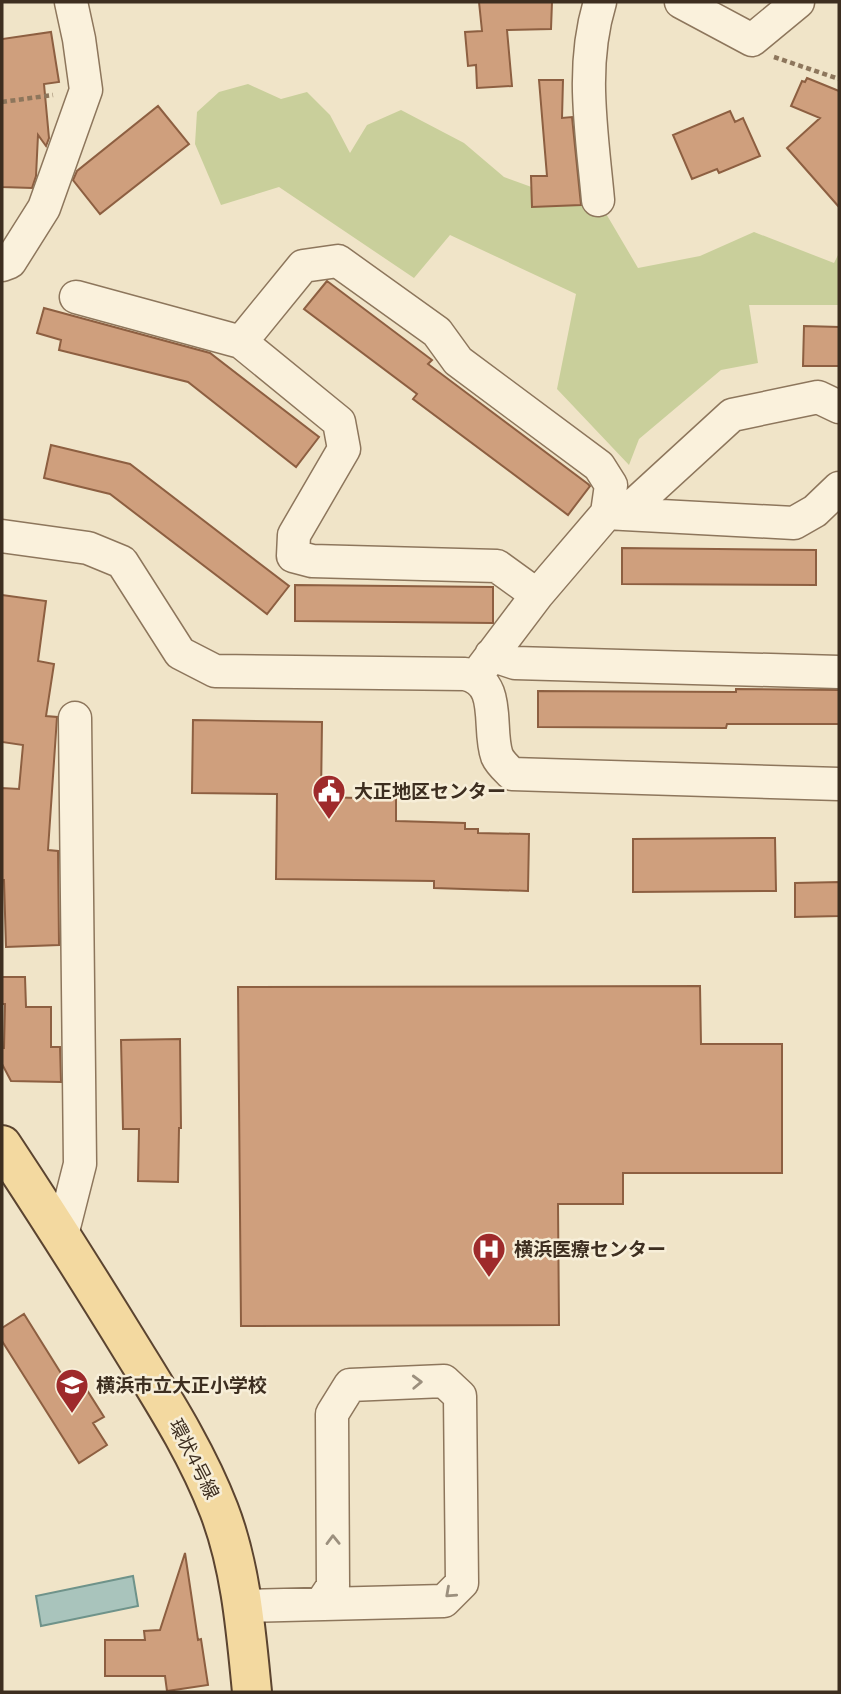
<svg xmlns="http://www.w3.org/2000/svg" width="841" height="1694" viewBox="0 0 841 1694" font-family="Bitter,'Noto Sans JP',serif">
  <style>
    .green { fill: #c9cf9b }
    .water { fill: #a9c4bc; stroke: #6f938a; stroke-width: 2 }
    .building { fill: #cf9f7d; stroke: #8d5f41; stroke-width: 2 }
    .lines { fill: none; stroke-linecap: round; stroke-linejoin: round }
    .minor-casing { stroke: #8d765c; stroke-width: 35 }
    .major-casing { stroke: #5b4430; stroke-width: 42 }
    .path { stroke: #8d765c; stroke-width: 4.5; stroke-dasharray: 5 3.5; stroke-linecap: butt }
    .minor { stroke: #faf1dc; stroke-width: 32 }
    .major { stroke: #f3d9a0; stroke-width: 38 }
    .oneway { stroke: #9c907e }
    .labels { text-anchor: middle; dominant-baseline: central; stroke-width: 5; stroke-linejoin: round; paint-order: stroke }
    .poi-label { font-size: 19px; font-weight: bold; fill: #3d2e20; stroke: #f7eed8; text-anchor: start }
    .street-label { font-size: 19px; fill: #3d2e20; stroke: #f7eed8 }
  </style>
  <rect width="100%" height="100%" fill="#f0e4c8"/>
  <path class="green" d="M248 84 281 99 307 92 330 115 350 153 367 125 401 110 464 143 504 177 548 193 598 200 638 268 700 256 754 232 834 263 839 253V305H749L758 363 721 370 639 439 629 465 557 389 576 294 450 235 414 278 279 187 221 205 195 144 197 112 219 92Z"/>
  <path class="water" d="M133 1576 138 1606 41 1626 36 1596Z"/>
  <path class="building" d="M479 2H552L551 29 507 30 512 86 477 88 476 65 468 66 465 32 482 31Z
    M51 32 59 82 44 84 49 138 46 146 38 135 36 176 32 188 2 187V39Z
    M807 78 839 91V207L787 148 820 118 791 106 802 81 805 82Z
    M539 80H563L562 118 572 117 581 205 532 207 531 176H547Z
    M158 106 189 144 100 214 73 180 77 171Z
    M730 111 735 122 743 118 760 156 719 173 717 169 692 179 673 135Z
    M327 281 432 360 428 364 588 484 590 486 568 515 413 399 417 394 304 309Z
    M44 308 210 353 319 437 296 467 188 382 59 350 61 340 37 333Z
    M804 326 839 327V366H803Z
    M51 445 130 464 289 586 267 614 110 494 44 478Z
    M622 548 816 550V585L622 584Z
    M295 585 493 587V623L295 621Z
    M2 595 46 601 38 661 54 664 46 716 57 717 48 850 58 851 59 945 6 947 4 880H2V788L19 789 23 745 2 742Z
    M736 689 839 690V724H727L726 728 538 727V691L736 692Z
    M193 720 322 722 321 797 396 799V821L465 823V829H478V833L529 834 528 891 434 888V881L276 879 277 794 192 793Z
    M775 838 776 891 633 892V839Z
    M839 882V916L795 917V883Z
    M2 977H25L26 1007H51V1047H60L61 1082 11 1081 2 1064V1048H4L5 1004H2Z
    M700 986 701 1044H782V1173H623V1204H558L559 1325 241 1326 238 987Z
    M180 1039 181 1128H179L178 1182 138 1181 139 1129H123L121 1040Z
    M24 1314 74 1394 85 1387 104 1417 93 1423 107 1445 79 1463 2 1341V1328Z
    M185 1553 198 1640 201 1639 208 1685 167 1691 165 1676H105V1640H145L144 1631 160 1630Z"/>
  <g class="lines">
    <defs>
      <path id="minor" d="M681 2 752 40 798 2
        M598 200C592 133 580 67 600 2
        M2 265 10 262 44 208 86 90 79 39 71 2
        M76 297 241 342
        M624 514 794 523 815 511 839 488
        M2 536 88 548 122 562 180 653 215 671 465 674C503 682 487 729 497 756 500 763 507 769 512 774L839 784
        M537 595 497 566 312 561 293 556 294 535 344 449 339 422 241 342 303 266 338 261 437 332 458 361 599 466 611 485 607 513
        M491 655 515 663 839 672
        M476 676 537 595 607 513 624 514 732 415 818 397 839 407
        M62 1235 80 1164 75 718
        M243 1606 444 1601 462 1583 460 1396 444 1381 350 1385 332 1414 333 1586 321 1604"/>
      <path id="major" d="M2 1145C47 1213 90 1281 133 1351 165 1403 197 1453 219 1510 241 1567 246 1631 252 1692"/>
    </defs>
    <use href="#minor" class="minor-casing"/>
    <use href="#major" class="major-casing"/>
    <path class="path" d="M774 57 839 79
      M2 102 53 95"/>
    <use href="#minor" class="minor"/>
    <use href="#major" class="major"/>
  </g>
  <defs><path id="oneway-chevron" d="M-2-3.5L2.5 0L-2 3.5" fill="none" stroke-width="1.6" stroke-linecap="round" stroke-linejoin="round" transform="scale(1.75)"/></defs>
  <g class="oneway">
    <use href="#oneway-chevron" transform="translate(417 1382) rotate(-2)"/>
    <use href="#oneway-chevron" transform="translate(333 1540) rotate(-91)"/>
    <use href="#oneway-chevron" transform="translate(450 1593) rotate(138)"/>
  </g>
  <defs>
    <symbol id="civic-pin" viewBox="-11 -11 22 30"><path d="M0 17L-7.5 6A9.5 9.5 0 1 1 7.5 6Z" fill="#9e2a2b" stroke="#f7eed8"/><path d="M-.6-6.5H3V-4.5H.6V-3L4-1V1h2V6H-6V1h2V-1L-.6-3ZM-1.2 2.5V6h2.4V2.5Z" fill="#fff"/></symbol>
    <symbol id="hospital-pin" viewBox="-11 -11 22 30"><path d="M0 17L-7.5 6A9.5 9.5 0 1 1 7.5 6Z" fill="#9e2a2b" stroke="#f7eed8"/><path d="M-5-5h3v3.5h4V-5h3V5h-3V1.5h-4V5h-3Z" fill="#fff"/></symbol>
    <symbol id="school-pin" viewBox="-11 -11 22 30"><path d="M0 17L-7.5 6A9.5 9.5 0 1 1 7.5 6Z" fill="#9e2a2b" stroke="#f7eed8"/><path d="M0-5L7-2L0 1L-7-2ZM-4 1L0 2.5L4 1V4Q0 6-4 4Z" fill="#fff"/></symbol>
  </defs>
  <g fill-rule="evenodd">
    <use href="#civic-pin" x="310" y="772" width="38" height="52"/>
    <use href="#hospital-pin" x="470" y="1230" width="38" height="52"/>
    <use href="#school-pin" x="53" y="1366" width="38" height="52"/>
  </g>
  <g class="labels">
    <g class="poi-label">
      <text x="354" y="791">大正地区センター</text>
      <text x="514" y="1249">横浜医療センター</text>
      <text x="96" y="1385">横浜市立大正小学校</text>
    </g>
    <g class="street-label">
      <text transform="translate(194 1459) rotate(63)">環状4号線</text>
    </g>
  </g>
  <rect width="841" height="1694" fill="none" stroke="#3d2e20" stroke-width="7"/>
</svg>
